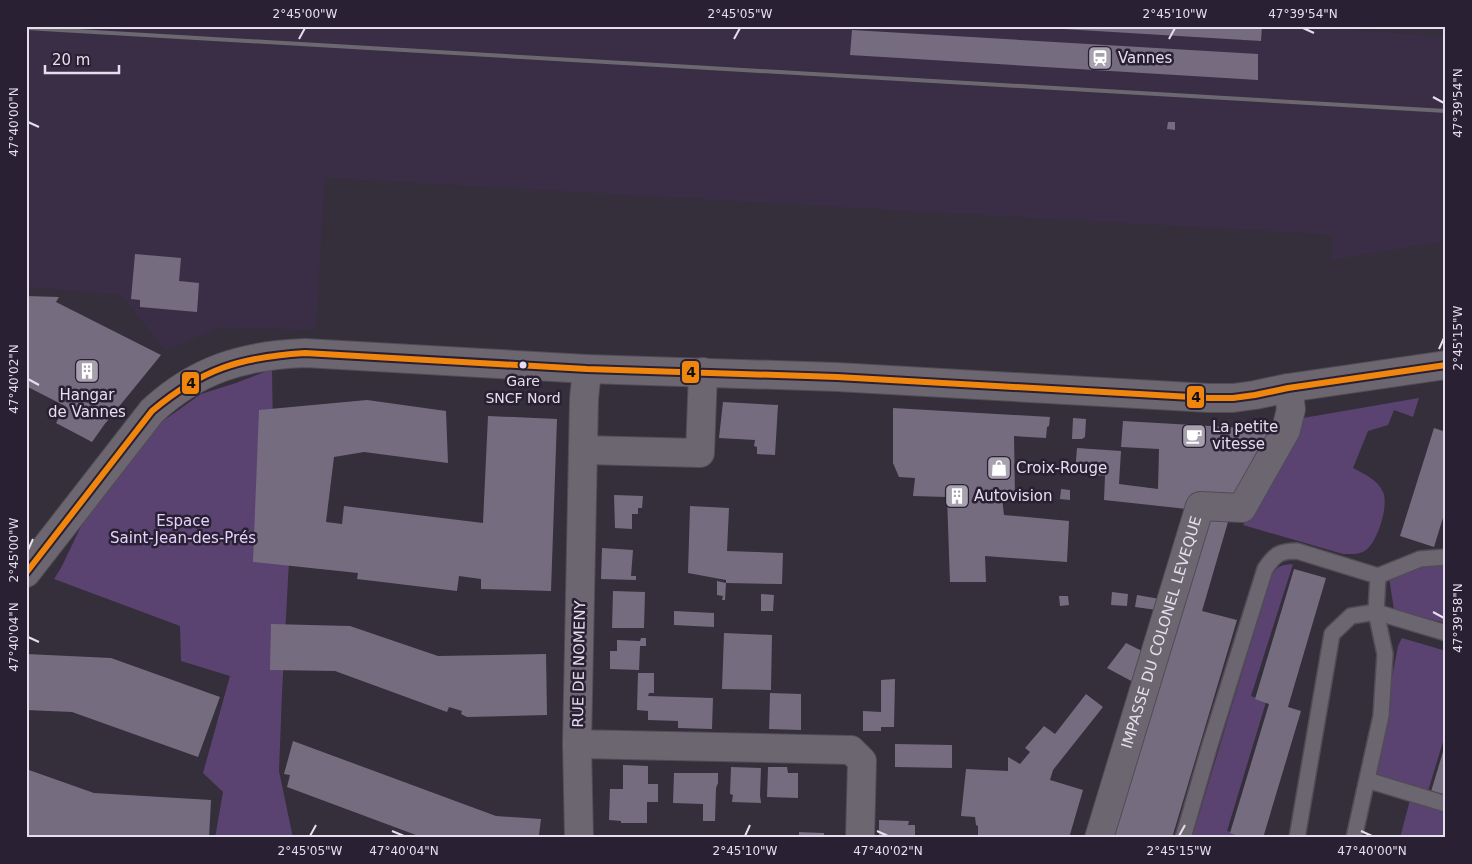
<svg xmlns="http://www.w3.org/2000/svg" width="1472" height="864" viewBox="0 0 1472 864" font-family="'DejaVu Sans',sans-serif">
  <style>
    .built { fill: #3a2e46 }
    .green { fill: #5b4371 }
    .building { fill: #766c80 }
    .lines { fill: none; stroke-linecap: round; stroke-linejoin: round }
    .service-casing { stroke: #514c56; stroke-width: 18 }
    .minor-casing { stroke: #514c56; stroke-width: 30 }
    .service { stroke: #6b6670; stroke-width: 15 }
    .minor { stroke: #6b6670; stroke-width: 28 }
    .rail { stroke: #6c6870; stroke-width: 4 }
    .bus-1-casing { stroke: #2a2034; stroke-width: 10 }
    .bus-1 { stroke: #f0860d; stroke-width: 6 }
    .ticks { fill: none; stroke: #e5dfed; stroke-width: 2 }
    .bus-dot { fill: #e5dfed; stroke: #2a2034; stroke-width: 2 }
    .labels { text-anchor: middle; dominant-baseline: central; stroke-width: 5; stroke-linejoin: round; paint-order: stroke }
    .bus-label { font-size: 14px; fill: #e5dfed; stroke: #2a2034 }
    .poi-label { font-size: 15px; fill: #e5dfed; stroke: #2a2034; text-anchor: start }
    .park-label { font-size: 15px; fill: #e6d3fd; stroke: #2a2034 }
    .street-label { font-size: 15px; fill: #e5dfed; stroke: #2a2034 }
    .line-badge { stroke: #2a2034; stroke-width: 2 }
    .pale-badge-label { font-size: 14px; text-anchor: middle; font-weight: bold; fill: #111 }
    .neatline { fill: none; stroke: #e5dfed; stroke-width: 2 }
    .ticks-label { font-size: 12px; text-anchor: middle; fill: #e5dfed }
  </style>
  <rect width="100%" height="100%" fill="#342f3a"/>
  <path class="built" d="M26 26H1291L1446 36V241L1332 260V235L325 178 316 330 220 328 165 351 121 295 26 287Z"/>
  <path class="green" d="M272 369 275 561 289 560 282 693 279 771 293 838H215L223 792 203 773 230 676 181 661 180 626 54 579 61 568 99 489 146 433 201 394 236 383Z
    M1419 398 1413 417 1394 410 1388 425 1368 431 1353 468C1364 474 1377 479 1383 492 1389 505 1378 541 1366 550 1359 555 1351 554 1343 554L1243 525 1303 418Z
    M1293 564 1251 696 1266 702 1227 831 1241 835 1240 838H1192L1271 576C1278 565 1282 565 1293 564Z
    M1421 566H1446V623L1394 610 1389 577Z
    M1402 638 1446 651V732L1428 791 1374 773 1398 646Z
    M1410 800 1446 812V838H1400Z"/>
  <path class="building" d="M1047 26H1262L1261 41 1047 28Z
    M852 30 1258 54V80L850 55Z
    M1168 122H1175V130L1167 129Z
    M135 254 181 258 179 281 199 283 197 312 140 307V300L131 299Z
    M26 296 59 297 56 302 161 355 104 425 92 442 56 423 65 406 26 386Z
    M367 400 446 411 448 463 364 452 334 457 326 522 342 524 344 506 483 523 488 416 557 419 551 591 481 589V579L459 576 457 591 357 579 358 573 253 562 259 410Z
    M723 402 778 405 775 455 757 454V447L754 446 755 440 719 438Z
    M893 408 1050 417 1049 426 1047 427 1046 438 1014 436 1015 498H1002L1004 515 1069 521 1067 562 985 556 986 582H950L947 497 913 496 915 478 899 477 893 463Z
    M1073 418 1086 419 1085 437 1082 439H1072Z
    M1123 421 1262 429V426L1278 423 1236 498 1192 493 1187 509 1104 500 1105 476 1075 473 1077 448 1121 451 1119 484 1158 489 1159 449 1121 447Z
    M1434 428 1446 432V508L1434 547 1400 536Z
    M1061 489 1070 490V500L1060 499Z
    M614 495 643 496 642 508H638V514H632V529L615 528Z
    M690 506 729 508 727 551 783 553 782 584 726 583V580L688 573Z
    M1208 517 1228 522 1202 611 1237 620 1172 838H1112Z
    M602 548 633 550 631 576H636V580L601 579Z
    M1294 569 1326 578 1288 707 1301 711 1263 838H1244L1230 833 1269 704 1255 699Z
    M717 581 726 583 725 600H722L723 596 717 595Z
    M613 591 645 592 644 628H612Z
    M1112 592 1128 594 1127 606 1111 605Z
    M761 594 774 595 773 611H761Z
    M1137 595 1160 599 1157 610 1135 607Z
    M1059 596H1068L1069 605 1060 606Z
    M674 611 714 613V627L674 625Z
    M271 624 350 626 438 656 546 654 547 715 467 717 461 714 462 711 449 707 447 712 335 671 270 670Z
    M724 633 772 635 771 690 722 689Z
    M641 638H646V646H640L639 670 610 669V651H617V640L640 641Z
    M1126 643 1144 652 1135 683 1107 668Z
    M26 654 111 658 220 697 198 757 72 712 26 710Z
    M638 673H654V693H649L648 696 713 698 712 729 678 728V721L648 720V711L637 710Z
    M895 679 894 727H881V731H863V711L881 712V680Z
    M770 693 801 694V730L769 729Z
    M1086 694 1103 707 1053 770 1050 780 1083 790 1069 838H981L982 835H978V826L976 825 975 817 961 816 966 769 1008 771V757L1020 764 1030 752 1025 748 1044 726 1055 734Z
    M293 741 496 816 541 819 539 835 551 836V838H424L287 787 290 775 284 774Z
    M895 744 952 745V768L895 767Z
    M1445 745H1446V800L1430 795Z
    M623 765 648 766V784H658V802H647V823H621V821L609 820 610 789H623Z
    M731 767 761 768 760 795 761 803 732 802 733 795 730 794Z
    M768 767H787L788 773H798V798L767 797Z
    M26 769 94 793 211 800 209 838H35L26 835Z
    M674 773H718V783L716 788 715 821H703V804L673 803Z
    M879 820 909 821 908 825H915V838H879Z
    M799 832 824 833V838H799Z"/>
  <g class="lines">
    <defs>
      <path id="service" d="M1367 780 1446 804
        M1183 838 1209 748 1265 569C1275 554 1280 551 1297 551L1378 576 1420 559 1446 557
        M1297 838 1332 634 1351 616 1376 612 1446 633
        M1354 838 1381 716 1385 654 1376 612 1378 576"/>
      <g id="minor">
        <path d="M587 369 584 399 577 744 851 750 862 761 860 838"/>
        <path d="M584 450 700 453 703 372"/>
        <path d="M26 573 152 411C197 369 245 355 305 353L587 369 837 377 1209 398H1233L1255 395 1288 388 1446 365"/>
        <path d="M577 744 579 838"/>
        <path id="s1" d="M1099 838 1200 506 1242 508 1286 430 1291 409 1288 388"/>
      </g>
    </defs>
    <use href="#service" class="service-casing"/>
    <use href="#minor" class="minor-casing"/>
    <use href="#service" class="service"/>
    <use href="#minor" class="minor"/>
    <path class="rail" d="M26 28 1446 111"/>
    <defs>
      <path id="bus-1" d="M26 573 152 411C202 369 240 357 305 353L587 369 837 377 1209 398H1233L1255 395 1288 388 1446 365"/>
    </defs>
    <use href="#bus-1" class="bus-1-casing"/>
    <use href="#bus-1" class="bus-1"/>
  </g>
  <path class="ticks" d="M1303 28 1314 33M299 39 305 28M734 39 740 28M1169 39 1175 28M1433 97 1444 103M28 122 39 127M1439 349 1444 338M28 379 39 385M28 550 33 539M1433 612 1444 618M28 637 39 642M392 831 404 836M877 831 888 836M1361 831 1372 836M310 836 316 825M745 836 750 825M1179 836 1185 825"/>
  <defs>
    <symbol id="station-square" viewBox="-11 -11 22 22"><rect x="-9" y="-9" width="18" height="18" rx="4" fill="#a7a1ae" stroke="#2a2034"/><path d="M-3-6H3Q5-6 5-4V2Q5 4 3 4L4.5 6H3L1.5 4h-3L-3 6H-4.5L-3 4Q-5 4-5 2V-4Q-5-6-3-6ZM-3.5-4v3h7v-3ZM-3.5 1v1.5H-2V1ZM2 1v1.5H3.5V1Z" fill="#fff"/></symbol>
    <symbol id="building-square" viewBox="-11 -11 22 22"><rect x="-9" y="-9" width="18" height="18" rx="4" fill="#a7a1ae" stroke="#2a2034"/><path d="M-4-6H4V6H1V3H-1V6H-4ZM-2.5-4.3h1.7v1.8h-1.7ZM.8-4.3h1.7v1.8H.8ZM-2.5-1h1.7V.8h-1.7ZM.8-1h1.7V.8H.8Z" fill="#fff"/></symbol>
    <symbol id="cafe-square" viewBox="-11 -11 22 22"><rect x="-9" y="-9" width="18" height="18" rx="4" fill="#a7a1ae" stroke="#2a2034"/><path d="M-5.5-4.5H6V0H3Q3 3.5 0 3.5H-2.5Q-5.5 3.5-5.5 0ZM3-3.2v2h1.7v-2ZM-6 4.5H4V6H-6Z" fill="#fff"/></symbol>
    <symbol id="shop-square" viewBox="-11 -11 22 22"><rect x="-9" y="-9" width="18" height="18" rx="4" fill="#a7a1ae" stroke="#2a2034"/><path d="M-5-2.5h2.3a2.7 3.5 0 0 1 5.4 0H5L5.5 6h-11ZM-1.5-2.5h3a1.5 2.3 0 0 0-3 0Z" fill="#fff"/></symbol>
  </defs>
  <g fill-rule="evenodd">
    <use href="#station-square" x="1086" y="44" width="28" height="28"/>
    <use href="#building-square" x="73" y="357" width="28" height="28"/>
    <use href="#cafe-square" x="1180" y="422" width="28" height="28"/>
    <use href="#shop-square" x="985" y="454" width="28" height="28"/>
    <use href="#building-square" x="943" y="482" width="28" height="28"/>
  </g>
  <circle class="bus-dot" cx="523" cy="365" r="4.5"/>
  <g class="labels">
    <g class="bus-label">
      <text x="523" y="381">Gare<tspan x="523" dy="17">SNCF Nord</tspan></text>
    </g>
    <g class="poi-label">
      <text x="1118" y="58">Vannes</text>
      <text x="87" y="395" text-anchor="middle">Hangar<tspan x="87" dy="17">de Vannes</tspan></text>
      <text x="1212" y="427">La petite<tspan x="1212" dy="17">vitesse</tspan></text>
      <text x="1016" y="468">Croix-Rouge</text>
      <text x="974" y="496">Autovision</text>
    </g>
    <g class="park-label">
      <text x="183" y="521">Espace<tspan x="183" dy="17">Saint-Jean-des-Prés</tspan></text>
    </g>
    <g class="street-label">
      <text stroke="none"><textPath href="#s1" startOffset="215">IMPASSE DU COLONEL LEVEQUE</textPath></text>
      <text transform="translate(579 664) rotate(-89)">RUE DE NOMENY</text>
    </g>
  </g>
  <g class="line-badge">
    <rect x="681" y="360" width="19" height="24" rx="5" fill="#f0860d"/>
    <rect x="181" y="371" width="19" height="24" rx="5" fill="#f0860d"/>
    <rect x="1186" y="385" width="19" height="24" rx="5" fill="#f0860d"/>
  </g>
  <g class="pale-badge-label">
    <text x="691" y="377">4</text>
    <text x="191" y="388">4</text>
    <text x="1196" y="402">4</text>
  </g>
  <rect width="1472" height="864" fill="none" stroke="#2a2034" stroke-width="55"/>
  <path d="M45 65v8h74v-8" fill="none" stroke="#e5dfed" stroke-width="2.5"/>
  <text x="52" y="65" font-size="15" fill="#e5dfed" stroke="#2a2034" stroke-width="4" paint-order="stroke">20 m</text>
  <rect x="28" y="28" width="1416" height="808" class="neatline"/>
  <g class="ticks-label">
    <text x="305" y="18">2°45'00"W</text>
    <text x="740" y="18">2°45'05"W</text>
    <text x="1175" y="18">2°45'10"W</text>
    <text x="1303" y="18">47°39'54"N</text>
    <text transform="translate(1458 103) rotate(-90)" y="4">47°39'54"N</text>
    <text transform="translate(14 122) rotate(-90)" y="4">47°40'00"N</text>
    <text transform="translate(1458 338) rotate(-90)" y="4">2°45'15"W</text>
    <text transform="translate(14 379) rotate(-90)" y="4">47°40'02"N</text>
    <text transform="translate(14 550) rotate(-90)" y="4">2°45'00"W</text>
    <text transform="translate(1458 618) rotate(-90)" y="4">47°39'58"N</text>
    <text transform="translate(14 637) rotate(-90)" y="4">47°40'04"N</text>
    <text x="310" y="855">2°45'05"W</text>
    <text x="404" y="855">47°40'04"N</text>
    <text x="745" y="855">2°45'10"W</text>
    <text x="888" y="855">47°40'02"N</text>
    <text x="1179" y="855">2°45'15"W</text>
    <text x="1372" y="855">47°40'00"N</text>
  </g>
</svg>
